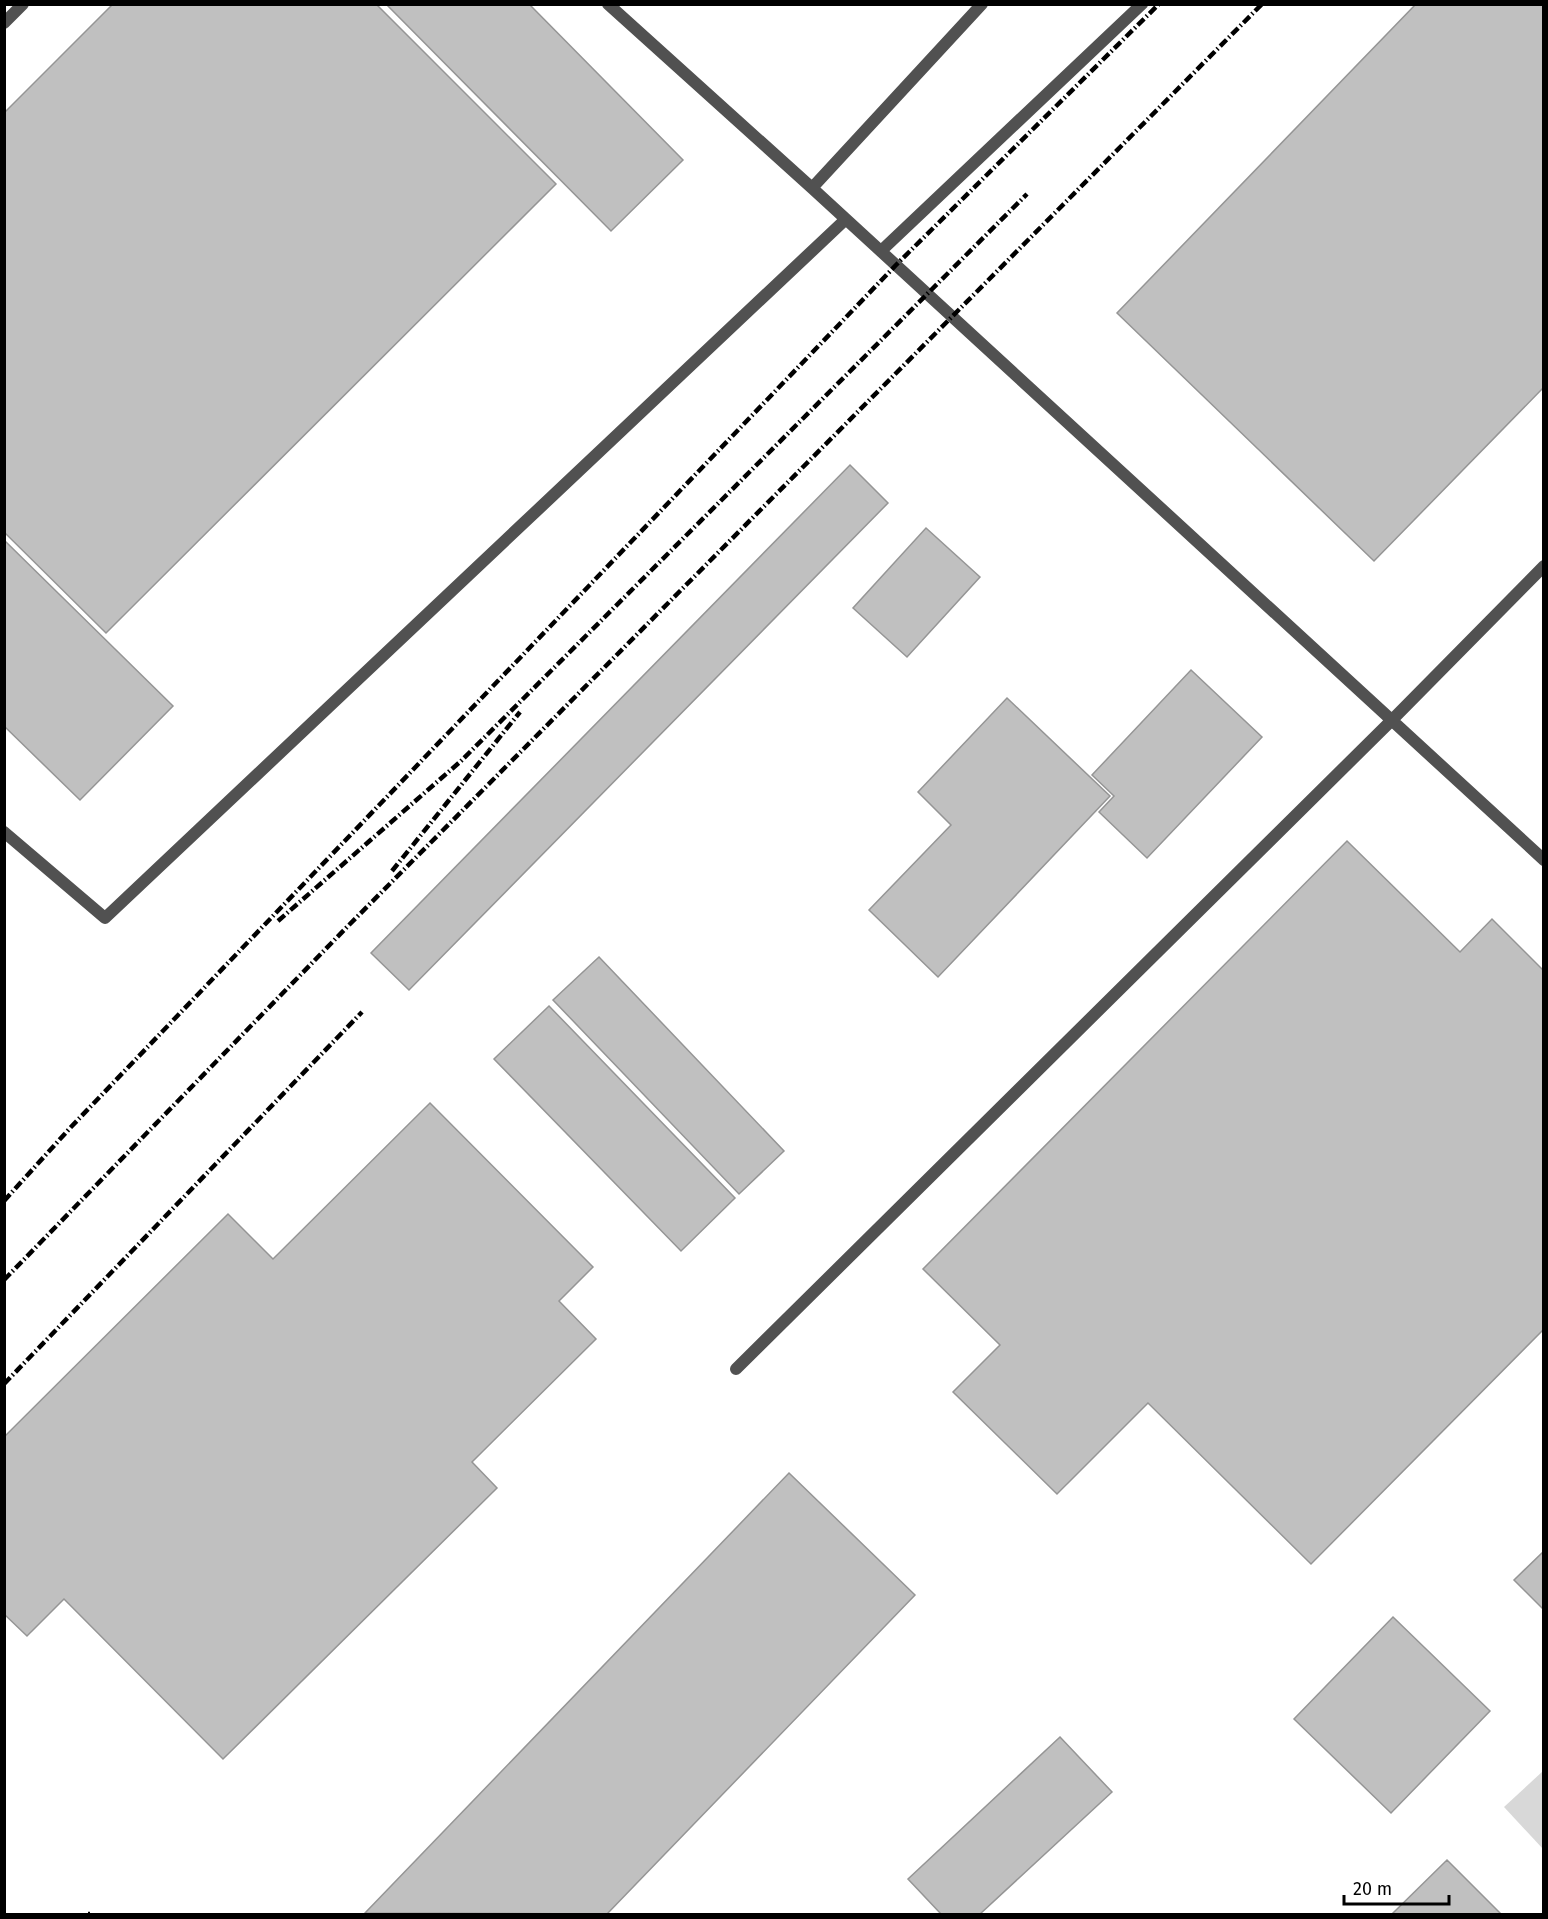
<svg xmlns="http://www.w3.org/2000/svg" width="1548" height="1919" viewBox="0 0 1548 1919" font-family="'Fira Sans',sans-serif">
  <style>
    .green { fill: #d8d8d8 }
    .building { fill: #c0c0c0; stroke: #959595; stroke-width: 1.5 }
    .lines { fill: none; stroke-linecap: round; stroke-linejoin: round }
    .service { stroke: #515151; stroke-width: 12 }
    .rail { stroke: #000; stroke-width: 4.5; stroke-dasharray: 9 3 1.5 3; stroke-linecap: butt }
  </style>
  <rect width="100%" height="100%" fill="#fff"/>
  <path class="green" d="M1543 1771V1849L1504 1807Z"/>
  <path class="building" d="M113 4H376L556 184 106 633 4 532V113Z
    M386 4H529L683 160 611 231Z
    M1416 4H1544V387L1374 561 1117 313Z
    M850 465 888 503 409 990 371 953Z
    M926 528 980 577 907 657 853 608Z
    M4 540 173 706 80 800 4 726Z
    M1191 670 1262 737 1147 858 1099 812 1114 796 1092 775Z
    M1007 698 1110 796 938 977 869 910 951 825 918 792Z
    M1347 841 1460 952 1492 919 1544 971V1329L1311 1564 1148 1403 1057 1494 953 1392 1000 1345 923 1269Z
    M599 957 784 1151 739 1194 553 1000Z
    M549 1006 735 1198 681 1251 494 1059Z
    M430 1103 593 1267 559 1301 596 1339 472 1462 497 1488 223 1759 64 1599 27 1636 4 1614V1437L228 1214 273 1259Z
    M789 1473 915 1595 607 1914 365 1913Z
    M1544 1551V1610L1514 1580Z
    M1393 1617 1490 1711 1391 1813 1294 1719Z
    M1060 1737 1112 1792 980 1914H941L908 1879Z
    M1447 1860 1501 1914H1392Z"/>
  <g class="lines">
    <path class="service" d="M608 4 812 188 1544 860
      M4 23 23 4
      M812 188 982 4
      M881 251 1142 4
      M4 832 105 918 846 219
      M736 1369 1392 720 1544 566"/>
    <path class="rail" d="M392 871 520 712
      M278 921 461 761 1027 194
      M4 1201 71 1127 896 265 1159 4
      M4 1280 347 927 1262 4
      M4 1384 362 1012
      M88 1914H90"/>
  </g>
  <rect width="1548" height="1919" fill="none" stroke="#000000" stroke-width="12"/>
  <path d="M1344 1895v9h105v-9" fill="none" stroke="#000000" stroke-width="3"/>
  <text x="1353" y="1895" font-size="18" fill="#000000" stroke="#ffffff" stroke-width="4.5" paint-order="stroke">20 m</text>
</svg>
